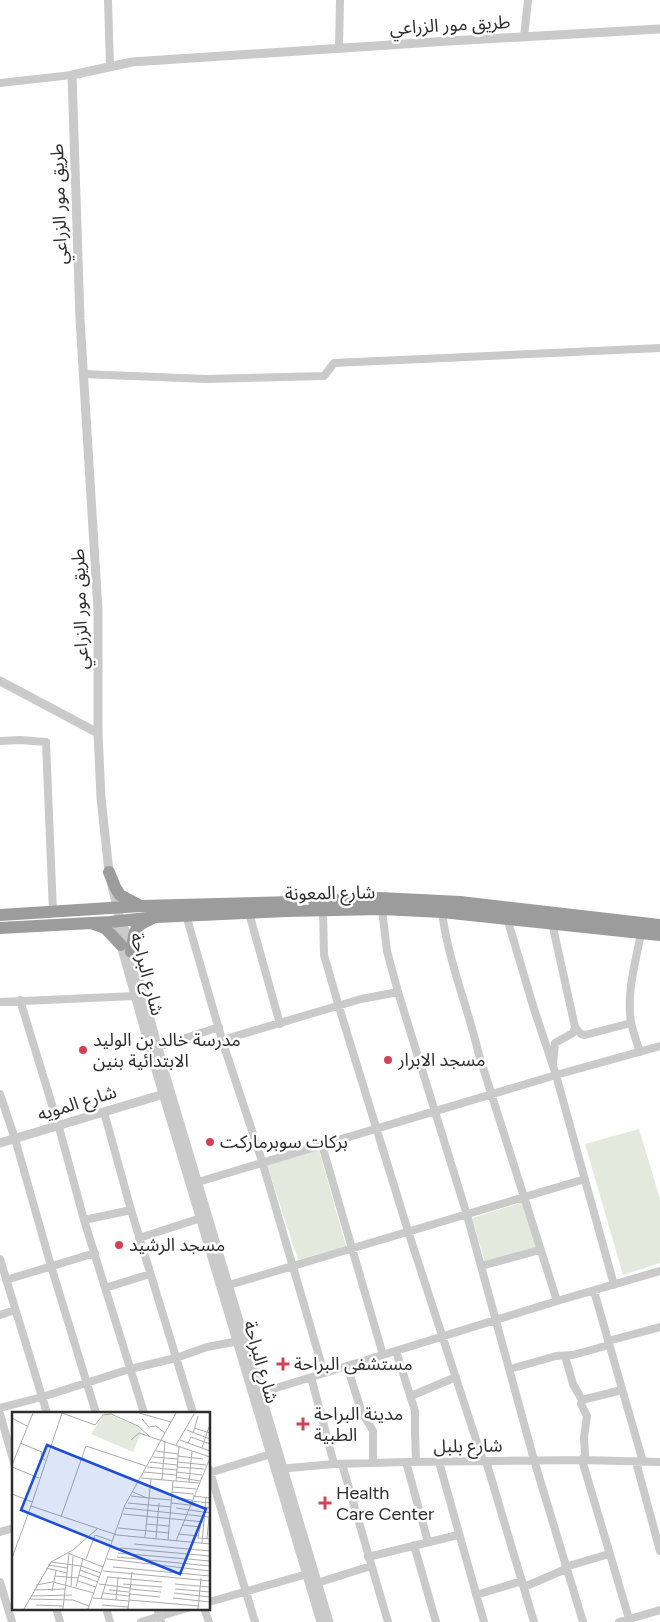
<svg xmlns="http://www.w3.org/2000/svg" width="660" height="1622" viewBox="0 0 660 1622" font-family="Figtree,'Noto Sans Arabic',sans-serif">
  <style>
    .green { fill: #e4e9dd }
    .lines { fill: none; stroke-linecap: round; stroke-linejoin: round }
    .minor { stroke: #cacaca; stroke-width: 8 }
    .tertiary { stroke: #cacaca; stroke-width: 9 }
    .trunk { stroke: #9c9c9c; stroke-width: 12 }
    .poi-dot { fill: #d24256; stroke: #fff; stroke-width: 2 }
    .labels { text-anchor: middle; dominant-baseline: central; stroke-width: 5; stroke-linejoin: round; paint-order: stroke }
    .street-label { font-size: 18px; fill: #2d2d2d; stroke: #fff }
    .poi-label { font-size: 18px; fill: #2d2d2d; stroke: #fff; text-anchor: start }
    .inset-road { fill: none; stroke: #ababab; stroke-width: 1 }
    .view { fill: #1d4ed8; fill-opacity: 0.15; stroke: #1d4ed8; stroke-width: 2.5 }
    .inset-edge { fill: none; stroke: #2d2d2d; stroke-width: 2.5 }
  </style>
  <rect width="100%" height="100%" fill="#fff"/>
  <path class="green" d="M639 1129 660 1199V1263L623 1275 585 1144Z
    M319 1150 346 1246 298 1260 267 1165Z
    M524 1202 537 1248 485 1263 472 1218Z"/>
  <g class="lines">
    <path class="minor" d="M108 0 110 67
      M524 37 528 0
      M339 48 340 0
      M0 83 72 75
      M83 374 206 379 324 376 334 363 660 348
      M0 741 20 740 46 742 53 912
      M382 909 387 951 398 992 467 1215 534 1460 583 1622
      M323 910 324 955 339 1007 408 1231 483 1461
      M442 912C448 961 468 1007 479 1055L557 1301
      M249 913 280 1024
      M186 915 222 1040 262 1161 324 1373
      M552 923 575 1027 573 1033 555 1043 553 1063
      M20 1000 60 1131 84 1220 144 1413
      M0 1002 135 996
      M575 1027 581 1034 585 1035 631 1023
      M222 1040 361 999 398 992
      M158 1047 219 1027
      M640 1052C637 1043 633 1032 631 1022 626 993 636 961 641 933
      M0 1094 15 1139 51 1266 96 1413
      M104 1112 131 1210 193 1413
      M322 1145 383 1355
      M198 1182 556 1075 534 1009 507 918
      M84 1220 131 1210
      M139 1238 201 1218
      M0 1259 47 1413
      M481 1266 540 1250
      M6 1280 95 1253
      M229 1285 585 1179
      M614 1285 556 1075 660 1046
      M105 1288 150 1274
      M594 1291 643 1462
      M0 1315 15 1310
      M608 1341 660 1327
      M396 1351 415 1411V1431L416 1462
      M565 1356 573 1384 582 1400 581 1404 587 1416 584 1437 585 1455 582 1460 630 1622
      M347 1366 361 1410 373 1431V1463
      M510 1369 556 1356 573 1355 609 1345
      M311 1377 334 1464
      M260 1393 557 1301 660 1271
      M411 1396 456 1377
      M582 1400 622 1390
      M0 1408 42 1397 130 1369 176 1358 207 1347 239 1341
      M0 1414 14 1463
      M486 1461 534 1622
      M406 1462 428 1542
      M439 1462 484 1622
      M636 1462 660 1551
      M342 1464 388 1622
      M209 1469 255 1622
      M278 1469 334 1464 406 1462 582 1460 660 1462
      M209 1473 271 1454
      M0 1532 14 1528
      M414 1545 436 1622
      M368 1557 458 1535
      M565 1567 609 1554
      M0 1582 12 1622
      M317 1583 371 1566
      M524 1587 566 1569
      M476 1595 522 1581
      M209 1602 307 1574
      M56 1608 60 1622
      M106 1608 110 1622
      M157 1608 161 1622
      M204 1608 209 1622
      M141 1622 187 1608
      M619 1622 660 1610"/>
    <path class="tertiary" d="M0 681 98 733
      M120 921 118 930 121 945 154 1063 321 1622
      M0 1143 164 1094
      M329 1622 166 1077 126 932 120 921 109 872 101 798 98 733V610L80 319 72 75 132 62 449 41 660 29"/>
    <path class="trunk" d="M109 872 115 887 120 895 139 905
      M314 901 380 898 460 902 660 925
      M0 915 141 906 294 902
      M94 924 105 928 121 945
      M0 928 110 922 156 917 286 911 382 909 442 912 660 935
      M131 952C136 933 130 928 151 919"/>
  </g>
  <g class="poi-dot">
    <circle cx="83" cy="1050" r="5"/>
    <circle cx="388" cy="1060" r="5"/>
    <circle cx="210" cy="1142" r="5"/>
    <circle cx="119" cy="1245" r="5"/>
    <path d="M280.5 1356.5h5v5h5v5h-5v5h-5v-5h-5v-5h5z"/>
    <path d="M300.5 1416.5h5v5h5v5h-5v5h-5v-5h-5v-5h5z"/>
    <path d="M322.5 1495.5h5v5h5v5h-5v5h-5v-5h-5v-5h5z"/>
  </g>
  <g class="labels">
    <g class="street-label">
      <text transform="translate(450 25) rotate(-3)">طريق مور الزراعي</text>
      <text transform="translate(59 204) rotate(-92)">طريق مور الزراعي</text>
      <text transform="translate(80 609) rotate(-92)">طريق مور الزراعي</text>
      <text transform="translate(330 893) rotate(-1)">شارع المعونة</text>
      <text transform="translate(147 974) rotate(75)">شارع البراحة</text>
      <text transform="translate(77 1103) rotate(-17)">شارع المويه</text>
      <text transform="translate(261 1362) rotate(74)">شارع البراحة</text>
      <text transform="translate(468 1446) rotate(-1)">شارع بلبل</text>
    </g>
    <g class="poi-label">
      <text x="93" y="1040">مدرسة خالد بن الوليد<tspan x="93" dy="21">الابتدائية بنين</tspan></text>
      <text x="398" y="1060">مسجد الابرار</text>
      <text x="220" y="1142">بركات سوبرماركت</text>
      <text x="129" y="1245">مسجد الرشيد</text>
      <text x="294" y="1364">مستشفى البراحة</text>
      <text x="314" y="1414">مدينة البراحة<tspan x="314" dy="21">الطبية</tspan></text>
      <text x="336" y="1493">Health<tspan x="336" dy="21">Care Center</tspan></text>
    </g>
  </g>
  <g transform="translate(12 1412)">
    <rect width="198" height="198" fill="#fff"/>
    <path d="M93 1 131 16 121 40 79 22Z" fill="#e4e9dd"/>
    <path class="inset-road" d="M50 1 19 94 105 123 198 132M50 1 83 13 91 3 99 2 126 14 137 24M127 1 159 10M0 6 15 14M130 7 137 15 144 14 153 21M182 16 198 21M175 18 198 27M181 21 186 4M119 28 127 21 198 45M168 28 198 39M8 31 30 40 29 45 33 48M176 31 179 25 198 32M164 33 182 2M190 36 198 12M144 39 166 42M166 44 191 47M141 45 166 47M138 50 165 53M166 50 194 53M0 53 21 1M0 55 27 66M135 55 165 58M165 55 192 57M132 60 164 63M165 60 190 63M164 65 188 69M129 66 187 71M139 67 137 86 159 88M150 68 153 30M164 69 167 34M177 70 180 39M161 75 184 77M121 80 135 86M160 80 182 82M0 82 20 90M119 84 137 86 133 125M181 84 198 86M165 86 180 88M179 89 198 91M116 91 159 95M159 91 178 93M178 93 198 96M113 96 197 105M164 96 198 101M111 102 172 108M49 105 74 34 134 54M172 108 192 110M134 112 157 114M170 113 189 115M188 115 186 126 198 127M106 116 157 121M166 122 187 124M144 126 147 91M195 127 197 105M156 128 161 69M164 129 198 46M190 131 194 85M122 132 198 139M108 136 198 144M56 141 91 155M106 141 198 149M105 145 198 154M0 146 19 94M74 147 83 123 100 129M95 147 198 159M39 150 69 154 89 161M36 153 55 156M101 155 198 164M34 156 55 161M68 158 87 165M91 159 198 169M67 163 86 170M43 164 66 166M96 165 150 170M66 169 84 175M87 172 118 176M111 172 150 175M163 172 198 175M24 173 41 170 82 181M59 174 61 144M64 175 71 146M118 177 149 180M163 177 198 180M22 178 53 177M97 178 117 180M40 179 44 159M91 181 117 184M162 181 198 185M117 182 148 185M19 184 60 183M81 186 117 189M161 186 198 190M17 187 61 188 77 194M89 187 96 164M104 188 106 165M117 188 187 194M24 193 51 194M90 193 116 195M12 197 39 150 61 138 85 117M51 197 57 142M76 197 113 93 164 1M116 197 120 160M186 197 189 166"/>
    <path class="view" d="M35 33 194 97 168 162 9 98Z"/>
    <rect width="198" height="198" class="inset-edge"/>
  </g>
</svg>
